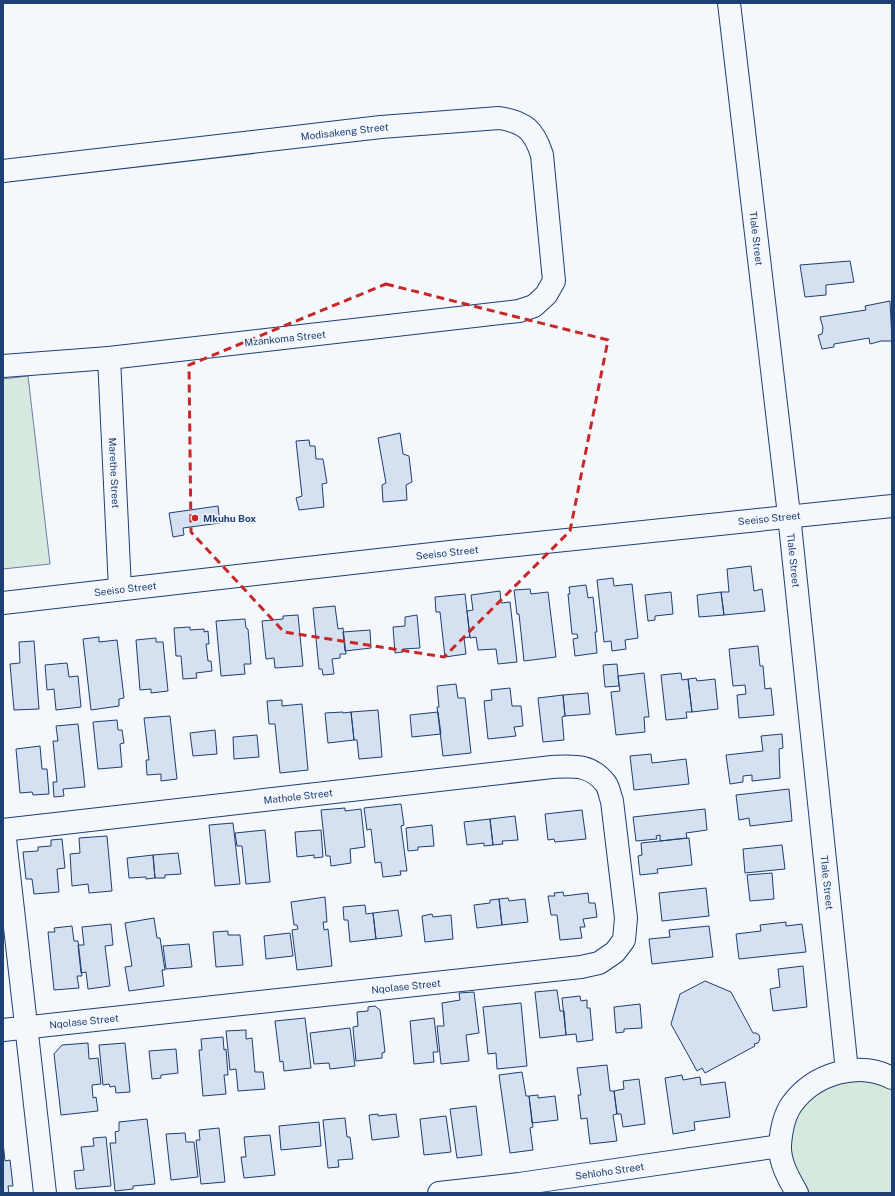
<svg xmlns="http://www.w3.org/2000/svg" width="895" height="1196" viewBox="0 0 895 1196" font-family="'Public Sans',sans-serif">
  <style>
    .green { fill: #d7e8df; stroke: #687fa3 }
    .building { fill: #d5e0f0; stroke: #1d3f73 }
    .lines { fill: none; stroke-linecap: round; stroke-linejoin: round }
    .minor-casing { stroke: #1d3f73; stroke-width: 24 }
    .minor { stroke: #f4f7fb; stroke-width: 22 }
    .marked { fill: none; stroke: #c62828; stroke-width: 3; stroke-dasharray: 8 5; stroke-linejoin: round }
    .poi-dot { fill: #c62828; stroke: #f4f7fb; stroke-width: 1.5 }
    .labels { text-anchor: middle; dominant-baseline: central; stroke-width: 3; stroke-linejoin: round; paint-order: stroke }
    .street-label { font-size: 10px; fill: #1d3f73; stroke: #f4f7fb }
    .poi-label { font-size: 10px; font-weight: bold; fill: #1d3f73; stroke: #f4f7fb; text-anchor: start }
  </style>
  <rect width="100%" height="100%" fill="#f4f7fb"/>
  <path class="green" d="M28 376 50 564 3 569V379Z
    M864 1078 892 1088V1193H810L800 1181 790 1153 793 1123 809 1098 834 1082Z"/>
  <path class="building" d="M850 261 854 282 826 285V295L805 297 800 265Z
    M890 301 892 341H881L870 344 869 338 834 344V347L822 349 818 335 822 334 823 328 820 317 866 310 865 306Z
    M400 433 403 454 409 456 412 482 406 485 407 500 383 502 382 485 386 483 378 438Z
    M309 440 310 446H315L316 459H323L327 483 322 484 324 507 299 510 296 498 302 496 296 441Z
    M218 506 220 523 183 528 184 535 173 537 169 513Z
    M751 566 754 591 762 589 765 611 724 615 721 592H729L727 569Z
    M613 578 614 586 632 584 638 638 625 640 626 649 612 651 611 641 604 642 597 580Z
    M586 585 588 598 593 597 597 632H595L597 653 575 656 573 639 578 638 577 634H572L568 594H570L569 587Z
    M530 589 531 594 548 592 556 657 524 661 519 614H517L514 590Z
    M500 591 501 603 510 602 517 662 498 664 496 649 478 650 476 637 470 638 467 611 473 610 471 595Z
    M671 592 673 614 655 616V620L648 621 645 595Z
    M721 592 724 615 699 617 697 595Z
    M465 594 470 637 464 638 466 654 445 657 440 612H436L435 597Z
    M335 606 338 629 343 628 346 654H340V658L332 659 334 674 323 675 322 669H319L313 608Z
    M298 615 303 666 275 668 274 658 266 659 262 621 283 619V616Z
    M417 615 420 648 403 649V652L395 653 393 627 405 626V617Z
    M245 619 246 628 248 629 251 664H244L245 674 221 676 216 621Z
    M190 627V630L204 629V632L208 631 209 644H206L208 661H211L212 671 196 673 197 678 183 679 181 656H176L174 628Z
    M370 630 371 648 345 651 343 632Z
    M99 637V642L117 640 124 698 119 699V706L91 710 83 639Z
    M156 638V642H163L168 691 151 693V689L140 690 136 640Z
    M34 641 39 709 14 710 10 664 20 663 19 642Z
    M758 646 760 666H763L765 689 771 688 774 715 739 718 737 695 746 694 745 685 733 686 729 649Z
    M67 663 69 677 78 676 81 707 56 710 54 689 47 690 45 665Z
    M617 664 619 686 605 687 603 665Z
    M644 673 649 717H644L645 732 616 735 611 692 620 691 618 676Z
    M681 673 682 680 688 679 692 712H686L687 718 666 720 661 675Z
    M696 678 697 681 715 679 718 709 692 712 688 679Z
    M456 684 458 698H465L471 753 443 756 437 707H439L437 686Z
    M510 688 512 706H521L523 726 514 727 516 736 488 739 484 701 492 700 491 690Z
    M588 693 590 714 565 716 563 695Z
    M563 695 565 716 562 717 564 740 543 742 538 698Z
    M282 700V706L302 704 308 770 280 773 275 724H269L267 701Z
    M378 710 382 757 359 759 357 740H354L351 712Z
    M343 712V713L351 712 354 740 328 743 325 713Z
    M438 712 441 734 412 737 410 715Z
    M170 716 177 779 161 781V774L147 775 146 760H149L144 718Z
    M117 720 118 730H122L124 743 120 744 122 767 98 769 93 722Z
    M78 724 85 787 63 789 64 796 54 797 53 782H57L53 741H58L56 726Z
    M215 730 217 754 193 756 190 733Z
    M782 734 783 748 779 749 780 778 752 781V775L743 776V782L730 784 726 755 763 751 761 736Z
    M257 735 259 757 234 759 233 737Z
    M40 746 42 769H47L49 794 33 795 32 792 20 793 16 749Z
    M651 754 652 763 686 759 689 784 634 790 630 756Z
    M789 789 792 821 750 826 749 818 739 820 736 795Z
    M401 804 404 825 401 826 407 871H400L401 875 383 877 381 862 375 863 371 829 367 830 364 808Z
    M345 808V811L361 809 365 847 350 849 351 863 331 866 330 856H326L321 810Z
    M705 809 707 830 686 833 687 838 660 841V835L656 836 657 839 636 841 633 817Z
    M582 810 586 839 555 842 554 839 548 840 545 814Z
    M515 816 518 840 502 841 503 844 493 845 490 819Z
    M490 819 493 845 484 846V843L467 845 464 822Z
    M233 823 240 884 215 886 209 825Z
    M432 825 434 846 418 847V850L408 851 406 828Z
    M265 830 270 882 246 884 242 846H237L235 833Z
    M321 830 323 857 314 858V855L297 857 295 832Z
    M107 836 112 891 89 893 88 884 72 886 70 854 80 853 79 838Z
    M689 838 692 865 657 869 658 873 640 875 638 856 642 855 641 843Z
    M62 839 65 868 57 869 59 892 34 894 32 879H26L23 852 38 851V847L51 846V840Z
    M782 845 785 869 745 873 743 849Z
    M178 853 181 874 165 875V878H155L153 855Z
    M153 855 155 878 146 879V877L129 878 127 858Z
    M772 873 774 899 750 901 747 875Z
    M706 888 709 916 662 921 659 893Z
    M563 892 564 896 588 893 589 903H595L597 917 583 919 585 927H580L582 938 560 940 557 915H551L548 896H555L554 893Z
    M325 897 327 922H323L324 930 328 929 332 966 297 970 292 930 298 929 297 925H294L291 902Z
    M508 898 509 901 525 899 528 922 502 925 499 899Z
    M499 899 502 925 477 928 474 905 490 903V900Z
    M365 905 366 914 373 913 376 939 350 942 348 920H344L343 907Z
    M398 910 402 936 376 939 373 913Z
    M432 914 433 917 451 915 453 939 425 942 422 916Z
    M154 918 157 938H160L165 970H162L164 986 129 991 125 967 132 966 125 923Z
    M786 922V926L802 924 806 952 739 959 736 934 761 931 760 925Z
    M111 924 113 945 105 946 110 986 88 989 86 972 81 973 78 945H84L82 927Z
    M72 926 74 941H78L82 976H77L79 988 54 990 48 932H55L54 928Z
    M709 926 713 957 652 964 649 939 670 937 669 930Z
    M228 931V935H240L243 965 216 967 213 932Z
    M290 933 293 956 266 959 264 936Z
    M189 944 192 967 166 969 163 946Z
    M803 966 807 1007 773 1011 770 989 780 987 778 969Z
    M705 981 731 992 753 1033H756L759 1035 760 1039 758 1043 754 1044 755 1046 705 1073 702 1068 697 1071 671 1024 680 994Z
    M557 990 560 1011H564L566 1035 540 1038 535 992Z
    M474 992 479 1033 466 1035 469 1061 441 1064 437 1026H444L442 1003 460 1000 459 993Z
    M580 996 581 1001 587 1000V1008H590L593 1040 577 1042 576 1034 566 1035 562 998Z
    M521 1003 527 1066 497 1069 496 1053 488 1054 483 1007Z
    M640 1004 642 1028 624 1029V1032L616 1033 614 1007Z
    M375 1006 380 1010 385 1052 382 1053V1058L356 1061 353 1027 358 1026 357 1012 368 1011V1007Z
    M305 1018 311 1068 284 1071 283 1061 280 1062 275 1021Z
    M434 1018 438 1052H433L434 1062 414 1064 410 1021Z
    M350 1028 355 1066 330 1069 329 1063 314 1064 310 1033Z
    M246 1030V1039L252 1038 255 1072H263L265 1089 238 1091 236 1069 230 1070 226 1031Z
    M223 1037 224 1050 226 1049 228 1075H224L226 1094 203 1096 199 1050H202L201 1039Z
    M88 1043 89 1059 98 1058 101 1084 92 1085 93 1098 96 1097 98 1111 61 1115 54 1054 62 1045Z
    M125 1043 130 1092 116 1093 115 1086 110 1087 109 1084 103 1085 99 1045Z
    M176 1049 178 1073 161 1075V1078L152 1079 149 1051Z
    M607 1065 610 1091H614L617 1114 613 1115 617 1141 590 1144 587 1118 581 1119 578 1095H581L577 1068Z
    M522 1072 526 1096H529L533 1127 530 1128 533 1150 510 1153 499 1075Z
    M682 1075 683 1080 700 1077 701 1085 725 1082 730 1117 694 1122 695 1130 673 1134 665 1078Z
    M639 1079 645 1124 623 1127 621 1114H617L614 1091 624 1089 623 1081Z
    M538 1095V1098L555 1096 558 1120 532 1123 529 1096Z
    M476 1106 482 1155 457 1158 450 1109Z
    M378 1114V1116L396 1114 399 1137 372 1140 369 1115Z
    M446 1116 451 1152 424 1155 420 1119Z
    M345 1118 347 1137H350L353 1159 338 1160 339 1167 328 1168 323 1120Z
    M147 1119 155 1184 133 1186V1189L115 1191 110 1143H116L115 1132 119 1131V1122Z
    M319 1122 321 1146 281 1150 279 1126Z
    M219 1128 225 1182 201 1184 196 1140H200L199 1130Z
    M185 1133 186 1142H194L198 1177 171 1180 166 1134Z
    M270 1135 275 1175 244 1178 241 1157H246L244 1137Z
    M106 1137 111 1186 76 1189 74 1171 84 1170 81 1147 94 1146 93 1138Z
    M3 1142 5 1161 10 1160 13 1186H8L9 1193H3Z"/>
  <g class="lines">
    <defs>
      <g id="minor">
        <path id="s1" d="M729 3 789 515 847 1071"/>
        <path id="s2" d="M3 171 381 127 499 118C525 122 534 130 542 155L554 281 546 295 534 306 519 311 109 358 3 366"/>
        <path id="s3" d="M109 358 120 589"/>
        <path id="s4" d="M3 603C152 585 301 569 450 552 597 536 744 520 892 506"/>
        <path id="s5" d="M3 830 552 767C574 766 591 764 606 784 609 788 610 796 612 801L626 918 624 940 615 952 599 963 581 967 3 1030"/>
        <path d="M4 830 45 1193"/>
        <path id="s6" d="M439 1193 519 1184 780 1146"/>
        <path d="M797 1193C789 1179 779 1162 780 1145 781 1132 784 1115 792 1104 814 1074 858 1060 892 1078"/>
      </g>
    </defs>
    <use href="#minor" class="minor-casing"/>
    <use href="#minor" class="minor"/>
  </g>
  <path class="marked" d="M386 284 608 340 570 531 444 657 284 632 191 532 189 365Z"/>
  <circle class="poi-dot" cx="195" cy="518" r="4"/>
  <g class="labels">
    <g class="street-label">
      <text stroke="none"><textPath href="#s2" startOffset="344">Modisakeng Street</textPath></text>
      <text stroke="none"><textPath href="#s1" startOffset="237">Tlale Street</textPath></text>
      <text transform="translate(285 338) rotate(-6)">Mzankoma Street</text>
      <text stroke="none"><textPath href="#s3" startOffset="115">Marethe Street</textPath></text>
      <text stroke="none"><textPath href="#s4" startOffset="771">Seeiso Street</textPath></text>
      <text stroke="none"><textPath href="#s4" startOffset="447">Seeiso Street</textPath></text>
      <text stroke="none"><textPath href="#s1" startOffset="561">Tlale Street</textPath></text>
      <text stroke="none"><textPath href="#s4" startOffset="123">Seeiso Street</textPath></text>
      <text stroke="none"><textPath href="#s5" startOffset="297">Mathole Street</textPath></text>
      <text stroke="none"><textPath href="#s1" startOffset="885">Tlale Street</textPath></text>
      <text transform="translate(406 986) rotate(-6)">Nqolase Street</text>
      <text transform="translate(84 1021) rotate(-6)">Nqolase Street</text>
      <text stroke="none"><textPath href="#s6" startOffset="172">Sehloho Street</textPath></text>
    </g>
    <g class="poi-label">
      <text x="203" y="518">Mkuhu Box</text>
    </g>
  </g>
  <rect width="895" height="1196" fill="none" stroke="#1d3f73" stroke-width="8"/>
</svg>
